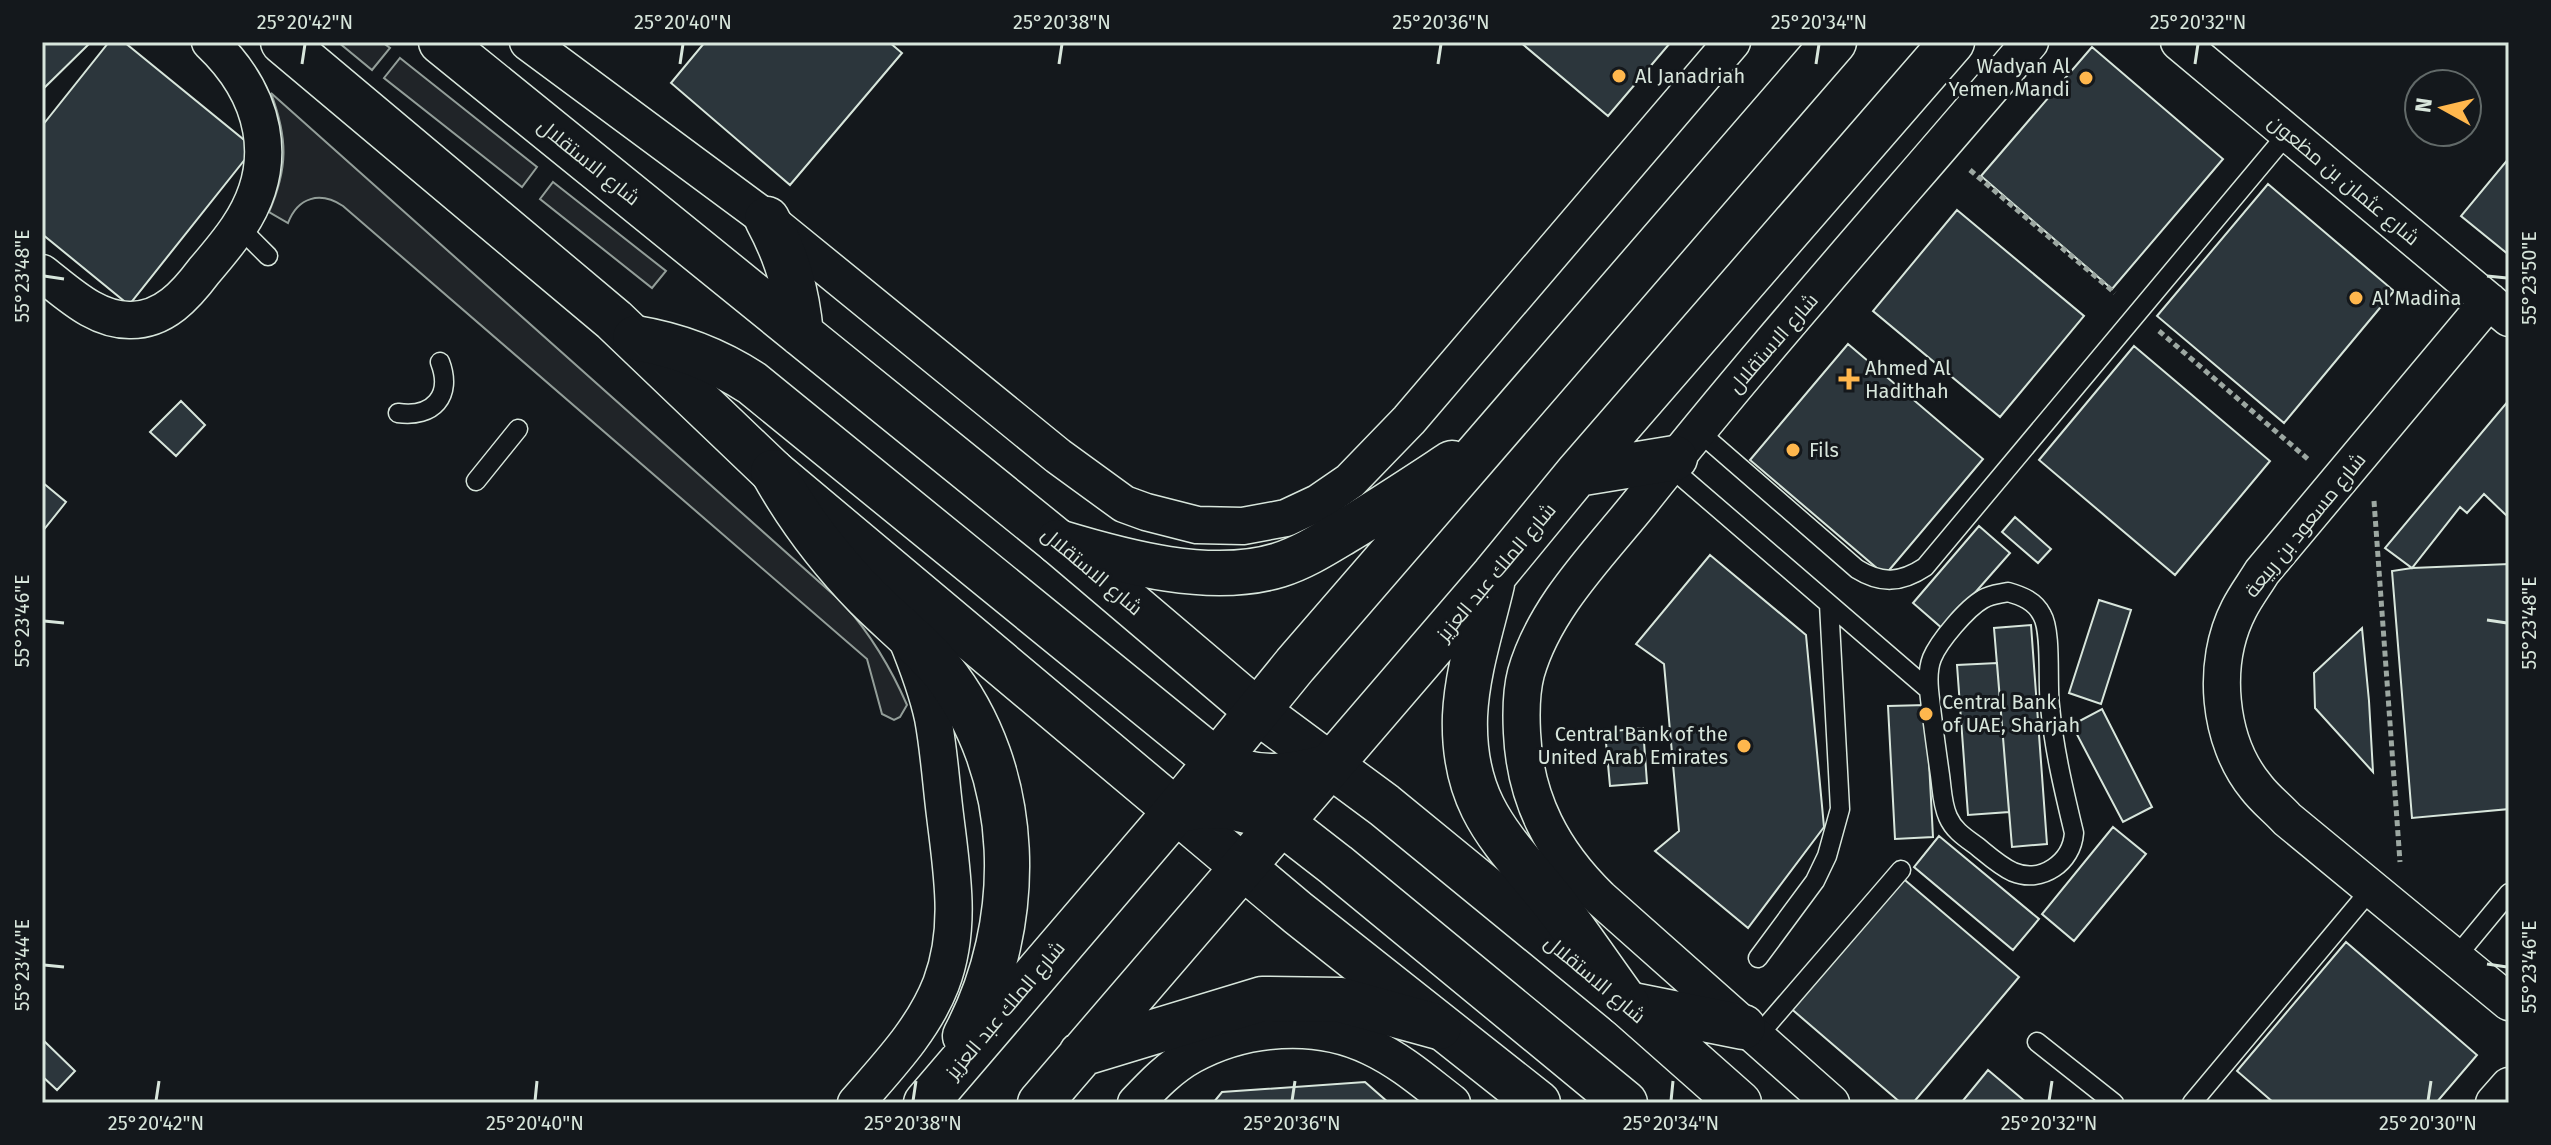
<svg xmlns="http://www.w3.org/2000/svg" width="2551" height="1145" viewBox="0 0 2551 1145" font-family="'Fira Sans',Cairo,sans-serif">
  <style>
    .green { fill: #202428; stroke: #939e99; stroke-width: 2 }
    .building { fill: #2c363c; stroke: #d8e6dc; stroke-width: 2 }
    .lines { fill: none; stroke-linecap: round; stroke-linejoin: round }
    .service-casing { stroke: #d8e6dc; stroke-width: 21 }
    .minor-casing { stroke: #d8e6dc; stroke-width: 39 }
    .primary-casing { stroke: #d8e6dc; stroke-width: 47 }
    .trunk-casing { stroke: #d8e6dc; stroke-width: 47 }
    .path { stroke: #9da8a2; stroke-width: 5; stroke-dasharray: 6 4; stroke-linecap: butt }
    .service { stroke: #14181c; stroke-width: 18 }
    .minor { stroke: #14181c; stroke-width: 36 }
    .primary { stroke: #14181c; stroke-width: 44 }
    .trunk { stroke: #14181c; stroke-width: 44 }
    .ticks { fill: none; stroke: #d8e6dc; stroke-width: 3 }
    .poi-dot { fill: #ffb74d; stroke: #14181c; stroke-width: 3 }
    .labels { text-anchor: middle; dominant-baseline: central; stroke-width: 6; stroke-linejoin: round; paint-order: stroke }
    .poi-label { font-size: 20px; fill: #d8e6dc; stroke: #14181c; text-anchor: start }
    .street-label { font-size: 20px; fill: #d8e6dc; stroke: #14181c }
    .neatline { fill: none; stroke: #d8e6dc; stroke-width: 3 }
    .ticks-label { font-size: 20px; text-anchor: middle; fill: #d8e6dc }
  </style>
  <rect width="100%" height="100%" fill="#14181c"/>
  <path class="green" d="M338 42H382L390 48 372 70Z
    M400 58 537 167 522 187 384 78Z
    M271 93 844 604C871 635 891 668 907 705L900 717 894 720 882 714 867 659 343 206C320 191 298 197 288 223L269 212C288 168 288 139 271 93Z
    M553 182 666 271 652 288 540 199Z"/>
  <path class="building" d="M42 42H91L42 90Z
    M109 42H124L254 148 129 305 42 234V126Z
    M705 42H889L902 53 790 185 671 83Z
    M1520 42H1671L1608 116Z
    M2092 47 2223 159 2112 289 1981 176Z
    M2509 158V255L2461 216Z
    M2268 184 2394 291 2284 423 2157 316Z
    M1957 210 2084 316 2000 417 1873 311Z
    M1848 344 1983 459 1885 575 1750 460Z
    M2134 346 2270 461 2175 575 2039 460Z
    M2509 400V518L2484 494 2467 513 2460 507 2412 568 2385 548Z
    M181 401 205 425 176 456 150 432Z
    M42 482 66 502 42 532Z
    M2015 517 2051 549 2038 563 2002 532Z
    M1979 526 2010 553 1943 629 1913 603Z
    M1710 555 1806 635 1824 827 1748 928 1655 851 1679 831 1664 664 1636 644Z
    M2509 564V809L2412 818 2392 571 2412 568Z
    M2099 600 2131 610 2101 704 2069 693Z
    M2031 625 2047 844 2012 847 1994 628Z
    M2362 628 2369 701 2373 772 2315 708 2314 673Z
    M1997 663 2009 812 1968 815 1957 665Z
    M1926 705 1933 837 1895 839 1888 706Z
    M2102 709 2152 807 2123 822 2072 725Z
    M1643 728 1647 783 1610 786 1605 732Z
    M2113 827 2146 854 2074 941 2042 914Z
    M1939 836 2039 919 2013 950 1914 867Z
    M1899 875 2019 977 1913 1103H1901L1788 1006Z
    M2346 942 2477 1055 2436 1103H2274L2237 1071Z
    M42 1039 75 1071 57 1090 42 1076Z
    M1988 1070 2027 1103H1961Z
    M1365 1082 1389 1103H1213L1222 1092Z"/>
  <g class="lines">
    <defs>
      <path id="service" d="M239 227 268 256
        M398 413C433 418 453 396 440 362
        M1698 431 1857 569C1881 584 1901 583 1925 567L2288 133
        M1669 466 1929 690
        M476 481 518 429
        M2008 592C2022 596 2035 601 2042 615 2052 632 2047 684 2050 706 2054 750 2064 791 2074 833 2072 862 2042 884 2013 872 2000 866 1989 856 1978 847 1966 838 1954 831 1948 817 1942 804 1942 789 1940 775 1936 747 1932 718 1929 690 1928 679 1928 668 1932 658 1939 641 1967 608 1983 599 1991 594 1999 594 2008 592Z
        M2456 957 2509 893
        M1758 958 1815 881 1827 856 1840 809 1829 604
        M1756 1038 1901 870
        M2037 1042 2114 1103
        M2192 1103 2372 888"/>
      <path id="minor" d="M528 42 767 219 1058 456 1124 504 1146 512 1197 525 1243 526 1286 518 1318 503 1350 481 1409 420 1732 42
        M2179 42 2509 318
        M42 273C68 293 96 321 131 320 164 320 186 295 204 271 216 257 228 243 238 228 283 162 264 93 210 42
        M2489 301 2262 572C2254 585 2245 597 2239 609 2211 663 2218 741 2256 787 2265 799 2277 808 2287 819L2509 1002
        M856 1103C888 1066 923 1030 941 984 962 929 952 873 945 815 941 783 939 750 933 718 927 690 917 664 906 637
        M1136 1103C1153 1085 1170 1067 1192 1055 1245 1026 1316 1020 1371 1047 1401 1061 1426 1083 1452 1103
        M1831 1103 1600 898C1553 852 1525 800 1522 733 1521 714 1521 692 1526 673 1545 606 1600 553 1643 499 1767 343 1901 194 2030 42
        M2494 1103 2509 1086"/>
      <path id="primary" d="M283 42 614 320 773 472 1298 913 1538 1103
        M441 42 1058 542 1257 711 1384 805 1627 1004 1739 1103
        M767 219C787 256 797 291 801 334
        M1628 1004 1743 1027"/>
      <path id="trunk" d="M635 338C678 345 715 359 752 383L1216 761C1254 783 1290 777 1330 766
        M773 472C799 519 829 558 867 597 891 621 919 643 941 669 1024 772 1025 923 965 1036
        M1577 474 1675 458
        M1058 542C1124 562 1211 586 1279 565 1302 558 1324 544 1344 532 1381 510 1417 486 1452 463
        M1492 584C1482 627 1467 671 1465 716 1462 807 1504 840 1555 904 1580 937 1603 971 1627 1004
        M1176 811 1202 806 1230 807 1256 813 1282 823 1336 865 1625 1103
        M1081 1054 1262 999 1341 1000 1439 1027
        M926 1103 1176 811 1295 665 1834 42
        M1040 1103 1494 575 1577 474 1952 42"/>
    </defs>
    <use href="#service" class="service-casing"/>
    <use href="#minor" class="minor-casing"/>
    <use href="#primary" class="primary-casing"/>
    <use href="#trunk" class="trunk-casing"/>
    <path class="path" d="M1970 170 2115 293
      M2159 331 2309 460
      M2374 501 2400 862"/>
    <use href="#service" class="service"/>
    <use href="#minor" class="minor"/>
    <use href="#primary" class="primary"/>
    <use href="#trunk" class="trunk"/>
  </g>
  <path class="ticks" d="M302 64 305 44M680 64 683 44M1059 64 1062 44M1438 64 1441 44M1816 64 1819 44M2195 64 2198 44M44 276 64 279M2487 276 2507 278M2487 620 2507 623M44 621 64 623M2487 964 2507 967M44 965 64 967M156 1101 159 1081M535 1101 537 1081M913 1101 916 1081M1292 1101 1295 1081M1671 1101 1673 1081M2049 1101 2052 1081M2428 1101 2431 1081"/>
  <g class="poi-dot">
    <circle cx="1619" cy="76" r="8"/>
    <circle cx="2086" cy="78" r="8"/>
    <circle cx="2356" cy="298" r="8"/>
    <path d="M1845 367h8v8h8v8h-8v8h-8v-8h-8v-8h8z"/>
    <circle cx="1793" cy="450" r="8"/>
    <circle cx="1926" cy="714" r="8"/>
    <circle cx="1744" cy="746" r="8"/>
  </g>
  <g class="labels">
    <g class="poi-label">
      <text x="2070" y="66" text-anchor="end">Wadyan Al<tspan x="2070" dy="23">Yemen Mandi</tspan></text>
      <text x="1635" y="76">Al Janadriah</text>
      <text x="2372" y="298">Al Madina</text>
      <text x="1865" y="368">Ahmed Al<tspan x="1865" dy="23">Hadithah</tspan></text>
      <text x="1809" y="450">Fils</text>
      <text x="1942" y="702">Central Bank<tspan x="1942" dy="23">of UAE, Sharjah</tspan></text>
      <text x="1728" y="734" text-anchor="end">Central Bank of the<tspan x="1728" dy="23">United Arab Emirates</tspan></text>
    </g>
    <g class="street-label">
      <text transform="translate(589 162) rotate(39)">شارع الاستقلال</text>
      <text transform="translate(2344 180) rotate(40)">شارع عثمان بن مظعون</text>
      <text transform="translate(1773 343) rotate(-49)">شارع الاستقلال</text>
      <text transform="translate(2305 525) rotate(-51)">شارع مسعود بن ربيعة</text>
      <text transform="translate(1092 571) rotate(40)">شارع الاستقلال</text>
      <text transform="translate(1496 572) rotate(-50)">شارع الملك عبد العزيز</text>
      <text transform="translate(1595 979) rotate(40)">شارع الاستقلال</text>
      <text transform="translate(1005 1010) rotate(-50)">شارع الملك عبد العزيز</text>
    </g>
  </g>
  <rect width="2551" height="1145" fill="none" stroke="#14181c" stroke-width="88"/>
  <g transform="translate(2443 108) rotate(278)"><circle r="38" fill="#14181c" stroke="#626a69" stroke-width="2"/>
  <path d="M0-6L14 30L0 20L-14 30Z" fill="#ffb74d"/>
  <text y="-12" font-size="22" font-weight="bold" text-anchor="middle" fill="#d8e6dc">N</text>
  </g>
  <rect x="44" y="44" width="2463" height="1057" class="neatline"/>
  <g class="ticks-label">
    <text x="305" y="29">25°20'42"N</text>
    <text x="683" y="29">25°20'40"N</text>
    <text x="1062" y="29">25°20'38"N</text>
    <text x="1441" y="29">25°20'36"N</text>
    <text x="1819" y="29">25°20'34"N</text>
    <text x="2198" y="29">25°20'32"N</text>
    <text transform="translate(22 276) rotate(-90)" y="7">55°23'48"E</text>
    <text transform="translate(2529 278) rotate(-90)" y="7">55°23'50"E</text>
    <text transform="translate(22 621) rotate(-90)" y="7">55°23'46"E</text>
    <text transform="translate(2529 623) rotate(-90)" y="7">55°23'48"E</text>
    <text transform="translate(22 965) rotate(-90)" y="7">55°23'44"E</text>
    <text transform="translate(2529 967) rotate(-90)" y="7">55°23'46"E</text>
    <text x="156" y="1130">25°20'42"N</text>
    <text x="535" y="1130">25°20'40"N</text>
    <text x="913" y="1130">25°20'38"N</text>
    <text x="1292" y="1130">25°20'36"N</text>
    <text x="1671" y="1130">25°20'34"N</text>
    <text x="2049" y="1130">25°20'32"N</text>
    <text x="2428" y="1130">25°20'30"N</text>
  </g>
</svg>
